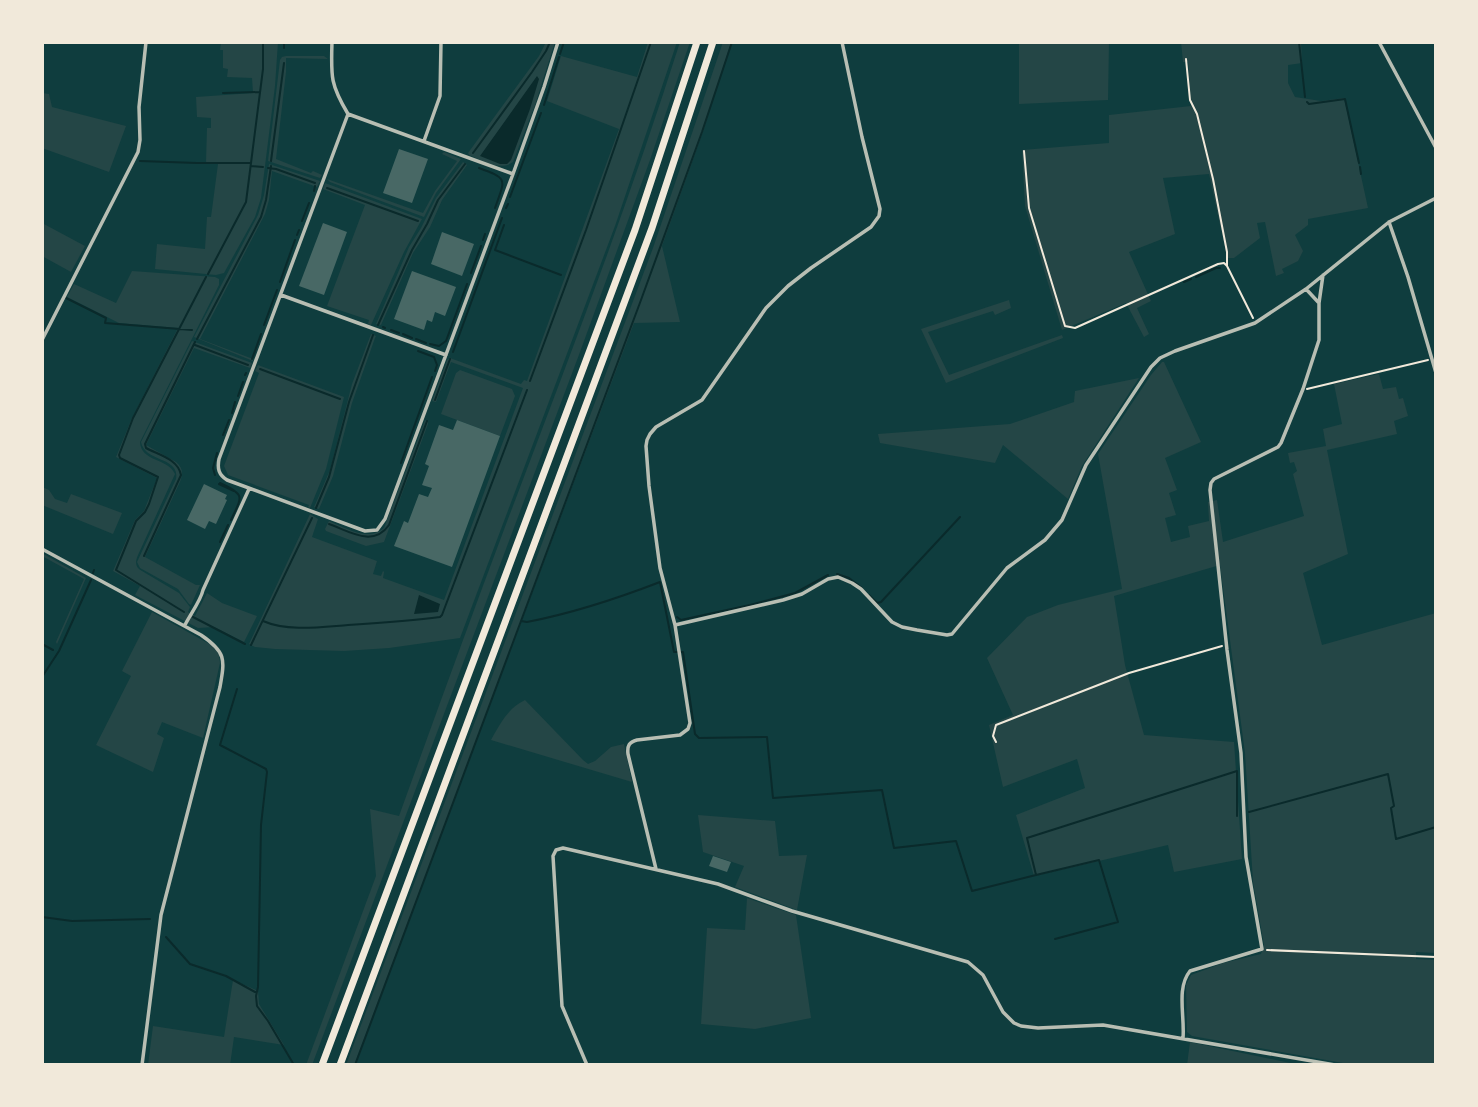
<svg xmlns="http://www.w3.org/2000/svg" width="1478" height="1107" viewBox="0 0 1478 1107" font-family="'IBM Plex Serif',serif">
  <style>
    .green { fill: #244646 }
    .water { fill: #0a2a2b }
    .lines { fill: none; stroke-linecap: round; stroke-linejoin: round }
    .stream { stroke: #0a2a2b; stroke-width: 2 }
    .building { fill: #486865 }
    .path { stroke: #f1e9da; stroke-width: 2 }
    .minor { stroke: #b8beb3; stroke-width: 3.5 }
    .motorway { stroke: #f1e9da; stroke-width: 7 }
  </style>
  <rect width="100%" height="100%" fill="#0f3d3e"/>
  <path class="green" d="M221 42H278L275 86 261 198 255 217 224 273 216 275 155 269 157 244 205 249 207 217H211L218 164 206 163 207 128H211V118L197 117 196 97 253 93 252 78 227 77 228 69 223 68V50H220Z
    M546 42H555L535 105 513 162C500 172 482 160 469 155L468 153 539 56Z
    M648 42H677L615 226 460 638 389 648 344 651 275 649 255 647 249 644 310 514 318 519 312 537 377 561 373 574 381 576 383 571 384 572 383 578 444 600 523 388 451 362 436 402 432 401 447 360 450 358 521 384 524 380 527 381 619 129 547 101 561 56 637 77Z
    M680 42H690L650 160 580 352 312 1065H306L376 876 370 809 399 816C434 719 469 623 505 527 566 366 628 206 680 42Z
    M723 42H731L704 129 662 246 680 322 634 323 354 1065H346L653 248Z
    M1019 42H1109L1108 100 1019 104Z
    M1181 42H1301L1302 63 1288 65V83L1295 97 1321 101 1344 98 1368 208 1308 219V225L1295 235 1303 251 1298 261 1282 269 1284 273 1276 276 1265 222 1257 223 1260 238 1234 258H1226V252L1209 174 1163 178 1175 234 1129 252 1151 301 1137 308 1149 334 1144 337 1126 303 1062 330 1025 206 1022 150 1109 143V115L1191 106 1188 62H1183Z
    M286 56H324L328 59 286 58V72L276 159 311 173 313 171 322 175 320 178 268 161 280 60 282 57Z
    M42 93 49 94 52 107 126 126 109 172 42 148Z
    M444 152 461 159 436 193 424 217 330 182 327 179 423 213 435 191 457 161 442 154Z
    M463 162 467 165 442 200 430 227 413 253 381 325 376 324 409 247 421 228 436 198Z
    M269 164 320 181 317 187 272 171 269 200 265 214 200 339 253 359V361L194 337 258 215 264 195Z
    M325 183 422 219 404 252 371 325 368 324 369 320 327 306 365 205 323 189Z
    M42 223 85 246 71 272 42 256Z
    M132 271 215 277 219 279V285L140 442C141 462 168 458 175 474L138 555C135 562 135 567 142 571L179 593 190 607 188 612 195 616 207 593 222 603 257 616 244 642 214 627 198 628 135 595 140 586 113 571 135 520 144 511 157 478 116 457 132 418 178 328 119 323 67 297 74 284 116 303Z
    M1009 300 1011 308 995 315 993 311 928 332 949 375 1062 335 1063 338 946 383 921 329Z
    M371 334 376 336 375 338 352 403 333 476 319 509 314 507 315 505 330 470 352 384Z
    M192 341 252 363 250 368 194 348 146 445 176 462C184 469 183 475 179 484L145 557 196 585H200L191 605 189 604 178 589 140 568 137 562 176 479C180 456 145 463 141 442Z
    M1162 362H1164L1201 442 1165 458 1177 490 1169 493 1176 515 1165 518 1171 542 1190 537 1188 526 1209 521 1208 502 1217 500 1223 542 1304 516 1293 474 1297 471 1294 462 1290 463 1288 453 1326 446 1323 429 1342 424 1334 384 1379 374 1383 389 1396 387 1399 399 1403 398 1408 416 1394 421 1397 434 1327 450 1348 554 1303 573 1322 645 1436 613V953L1416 952V959L1436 960V1065H1354L1192 1036 1187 1032 1186 985 1191 975 1223 963 1261 954 1264 945 1253 882 1245 753 1220 565 1114 596 1125 665 1144 735 1234 742 1242 859 1174 872 1168 845 1034 876 1016 815 1085 788 1077 759 1003 787 989 725 1013 715 987 658 1027 617 1058 605 1122 589 1098 454 1151 375Z
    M258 365 344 397 326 469 310 508 308 507 309 505 228 475 224 466 259 373 255 371Z
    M460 370 512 389 515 396 500 436 441 414 456 373Z
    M1139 378 1082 466 1068 499 1003 445 995 463 880 443 878 434 1010 424 1074 402 1075 391Z
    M425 420 428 422V424L384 542 366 546 326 531 325 529 329 521C346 528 368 542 384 528Z
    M42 487 49 490 55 499 67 503 71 494 122 513 113 534 42 505Z
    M42 553 86 578 57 644 56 642 84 579 42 556Z
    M152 612 213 646 219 655 220 663 203 738 162 722 157 734 164 738 153 772 96 745 131 676 122 671Z
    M525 700 583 760 588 764 595 761 611 747 624 744 632 782 491 740C500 724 508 708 525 700Z
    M698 815 775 821 779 856 807 855 797 910 735 887 744 866 703 852Z
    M747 898 796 915 811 1018 755 1029 701 1024 707 928 745 930Z
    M233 980 258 991 259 1004 284 1045 234 1037 230 1065H148L153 1026 224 1037Z
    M1190 1042 1300 1065H1187Z"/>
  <path class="water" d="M537 76 539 79 530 109 511 160 507 164H500L480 156Z
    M419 595 440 604 438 612 414 614Z"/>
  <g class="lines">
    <path class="stream" d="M1299 42 1305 97
      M284 48V42
      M560 54 564 42
      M223 93 260 92
      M1307 102 1309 104 1345 99 1359 163
      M544 105 559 57
      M473 153 532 72 546 51 550 42
      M140 161 197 163H251
      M271 161 284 63
      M251 166 263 167
      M1360 167 1361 174
      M268 168 276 169 315 183
      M479 168C509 179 505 179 495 208
      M327 188 418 221
      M314 191 315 186
      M510 197 541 113
      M506 208 508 204
      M302 221 309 203
      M504 225 495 250 561 275
      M297 235 299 230
      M483 240 485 234
      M471 273 481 246
      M208 274 246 202 263 69V42
      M1196 277 1216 268H1220
      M280 282 295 240
      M1184 282 1191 279
      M66 298 106 318 105 323 192 330
      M264 325 277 290
      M378 325 412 250 427 224 438 200 465 164
      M383 327 385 328
      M391 330 399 333
      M403 334 412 338
      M197 339 261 217 266 200 271 166
      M416 339 426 343
      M430 344 439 346 446 341 467 284
      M195 345 248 365
      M418 351 434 357 437 365 435 371
      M453 352 502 218
      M252 359 261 334
      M260 369 340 399
      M245 375 246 373
      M530 381 586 230 651 42
      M238 396 243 382
      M435 400 450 359
      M232 413 235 402
      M223 435 229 420
      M401 463 432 377
      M215 475 213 468 217 453
      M220 483C246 495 242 496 231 520
      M219 484 234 491
      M316 508 329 477 349 402 373 335
      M329 524C349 531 373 548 389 525L427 421
      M220 542 228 525
      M144 556 181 475C178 459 159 455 146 448L145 444 195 342
      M93 573 94 570
      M837 574 849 578 862 588
      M869 595 877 603 881 602 960 517
      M184 612 116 570 136 521 145 512 149 504 158 477 120 458 119 455 133 418 206 277
      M193 617 245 644
      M677 617 681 620 750 605 795 593 828 575
      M263 621C288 632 321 627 348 625 379 623 410 621 440 617L442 615 527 390
      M521 621 527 622C574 613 616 599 660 582L674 652H683L695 734 699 738 767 737 773 798 882 790 894 848 956 841 972 891 1036 875 1027 838 1237 771V816
      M42 644 53 650
      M251 645 312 518
      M42 677 59 651 91 580
      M237 689 220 745 266 769 267 772 261 825 258 987 256 996 257 1006 268 1021 294 1065
      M1249 812 1388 774 1394 806 1391 808 1396 839 1436 827
      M1036 875 1099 860 1118 922 1055 939
      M42 917 72 921 150 919
      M166 937 190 964 226 976 255 992
      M355 1065 641 300 702 132 732 42"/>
  </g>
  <path class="building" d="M399 149 428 159 412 203 383 193Z
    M323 223 347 232 324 295 299 286Z
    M442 232 474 244 462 276 431 264Z
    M412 271 456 287 445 316 435 312 432 322 427 320 424 330 394 319Z
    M457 420 500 436 452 567 394 546 404 521 408 523 419 494 428 497 432 488 422 485 429 466 425 464 439 425 453 430Z
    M204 484 227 495 225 499 227 500 216 524 209 521 205 529 187 520Z
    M713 856 731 862 727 872 709 866Z"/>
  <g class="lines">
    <path class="path" d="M1186 59 1190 100 1197 114 1213 179 1227 252V266
      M1024 151 1029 208 1065 326 1075 328 1218 264 1224 263 1227 266 1253 318
      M1307 389 1428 360
      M996 742 993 736 996 725 1129 673 1222 646
      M1267 950 1436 957"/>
    <path class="minor" d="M332 42C331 76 330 84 348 114
      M1379 42 1436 148
      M348 114 219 459C217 469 219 475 227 480L365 531 377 530 385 519 513 174 544 87 558 42
      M348 114 513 174
      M424 141 440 96 441 42
      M1389 222 1408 277 1436 373
      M281 295 446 355
      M1319 303 1323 275
      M42 340 138 152 140 140 139 107 146 42
      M42 549 201 635C226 652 225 659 220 687L161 915 142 1065
      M185 625C190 615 201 600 203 590L249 489
      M675 625 783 600 802 594 828 579 838 577 852 583 861 589 892 622 902 627 917 630 947 635 952 634 1007 568 1045 540 1062 520 1086 465 1151 367 1160 358 1175 351 1255 323 1306 289 1389 222 1436 198
      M656 869 628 754C627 746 629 742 637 740L680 735 688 729 690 723 675 625 660 568 649 486 646 446 647 440 650 434 656 427 702 400 766 308 788 286 811 268 871 227 879 216 880 209 862 137 842 42
      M1183 1038C1185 1017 1176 988 1190 971L1262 949 1246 857 1241 753 1227 650 1210 490 1211 483 1214 479 1278 447 1281 443 1303 389 1319 340V303L1306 289
      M587 1065 562 1006 553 856 556 850 563 848 718 884 792 911 968 962 983 975 1003 1012 1014 1023 1021 1026 1038 1028 1103 1025 1335 1065"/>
    <path class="motorway" d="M322 1065 635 230 697 42
      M340 1065 652 228 713 42"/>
  </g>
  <rect width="1478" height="1107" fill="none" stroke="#f1e9da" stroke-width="88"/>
</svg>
